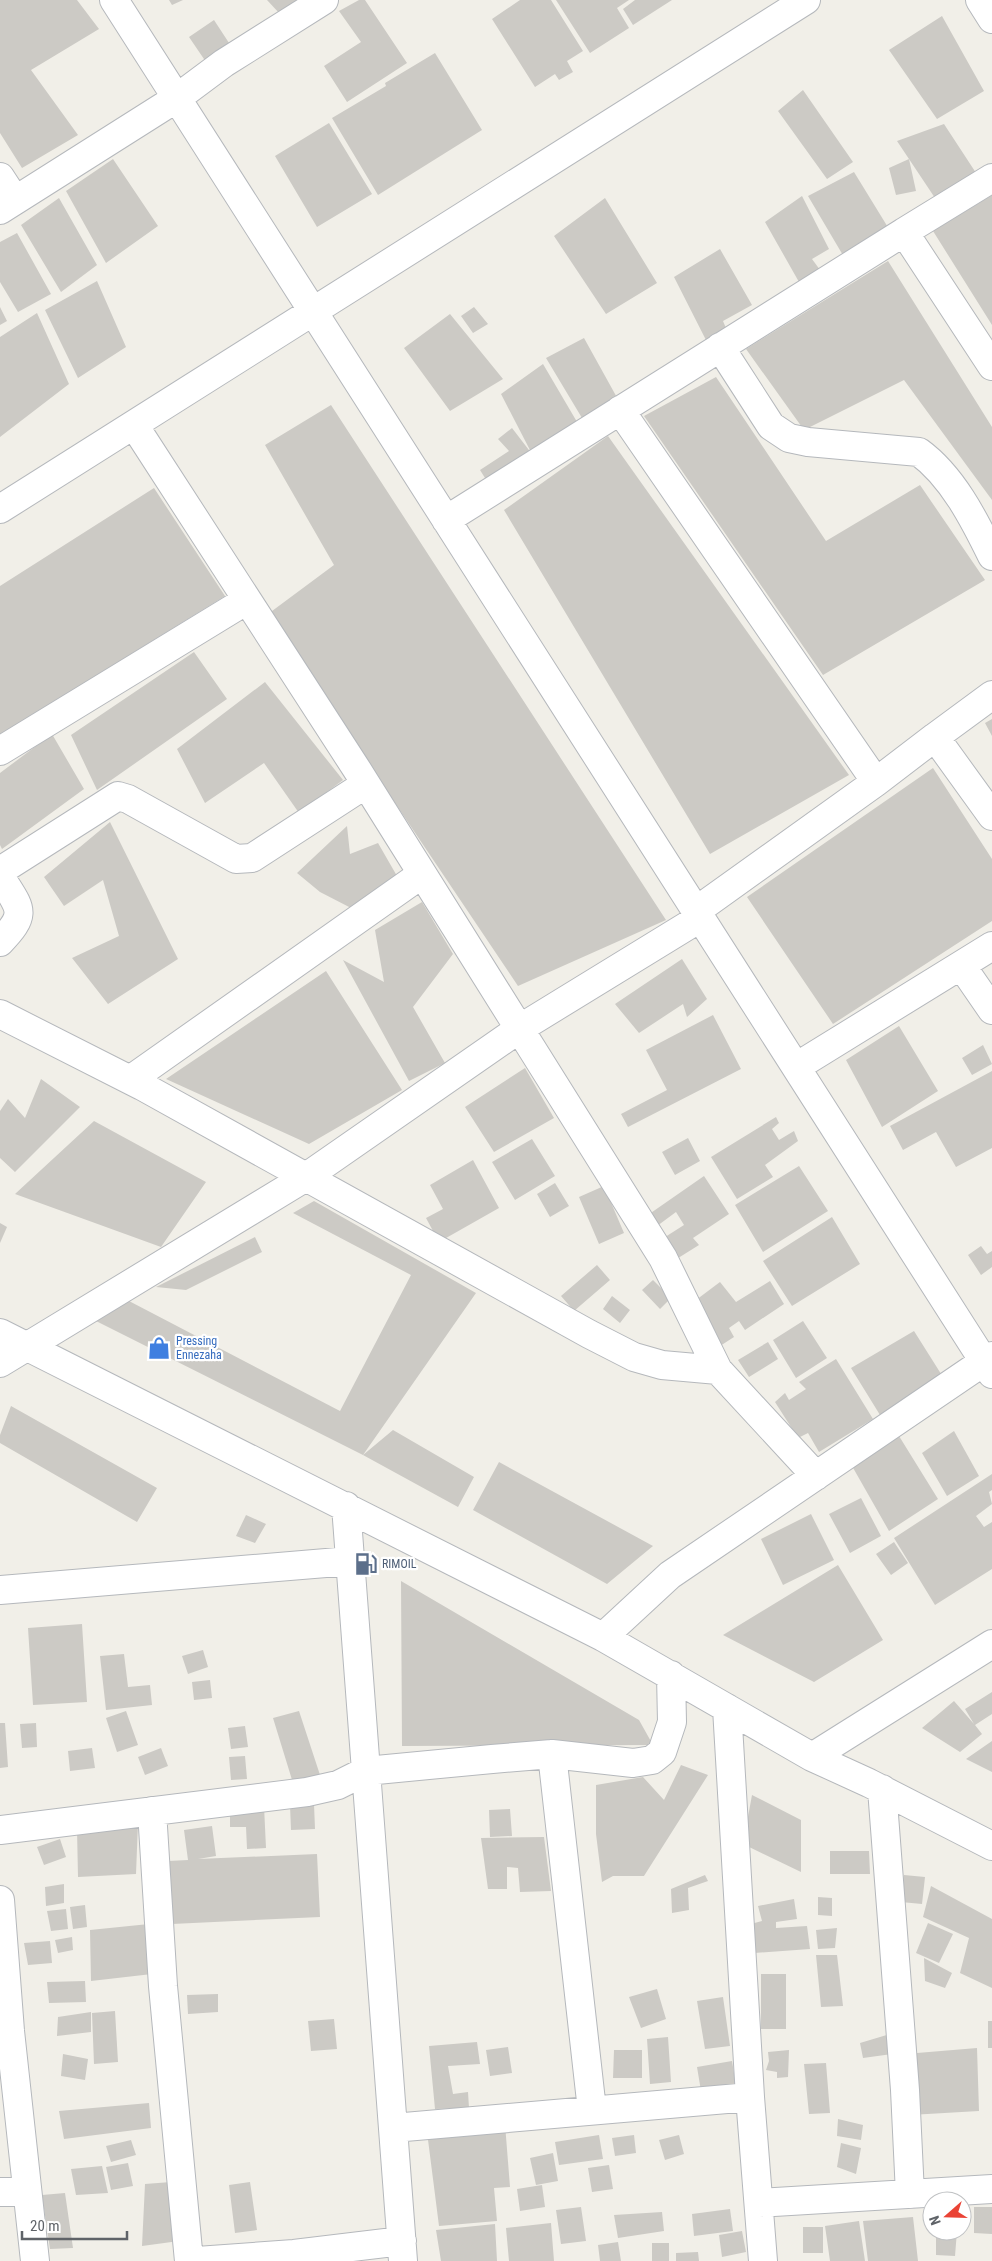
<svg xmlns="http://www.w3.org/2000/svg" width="992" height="2261" viewBox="0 0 992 2261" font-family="'Roboto Condensed',sans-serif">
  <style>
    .building { fill: #cccac5 }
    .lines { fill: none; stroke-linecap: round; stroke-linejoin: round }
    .minor-casing { stroke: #b5b8bc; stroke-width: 30 }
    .minor { stroke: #fff; stroke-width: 28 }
    .labels { text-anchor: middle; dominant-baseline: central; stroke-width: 4.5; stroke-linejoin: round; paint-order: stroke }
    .shop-label { font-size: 12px; fill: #366cbe; stroke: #fff; text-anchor: start }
    .service-label { font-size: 12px; fill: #4e5e75; stroke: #fff; text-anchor: start }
  </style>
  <rect width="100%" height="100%" fill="#f1efe8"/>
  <path class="building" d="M0 0H77L99 29 31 70 78 135 22 168 0 133Z
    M169 0H183L172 5Z
    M267 0H302L280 14Z
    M359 0H365L407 63 347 102 324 66 361 42 339 11Z
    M520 0H551L583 51 567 61 573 72 559 80 555 74 535 87 492 19Z
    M556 0H629L617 8 629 28 590 53Z
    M635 0H672L633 25 623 9Z
    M942 16 984 91 937 119 889 50Z
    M214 20 231 46 206 62 189 37Z
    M435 53 482 130 378 195 332 118 386 86 385 83Z
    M803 90 853 162 827 179 778 111Z
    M329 123 372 194 317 227 275 156Z
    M944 124 980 179 937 201 897 141Z
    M113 159 158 226 106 263 66 191Z
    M909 159 916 191 896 195 889 168Z
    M854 172 889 229 844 257 808 196Z
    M992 195V325L933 231Z
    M802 196 829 249 812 259 823 274 799 282 765 222Z
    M59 198 97 265 61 292 21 225Z
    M605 198 657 283 606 314 554 236Z
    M17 233 51 294 18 312 0 282V242Z
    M720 249 752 305 723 321 728 333 708 344 674 277Z
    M888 261 992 427V500L904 380 804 430 746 349Z
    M97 281 126 347 78 378 45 310Z
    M0 307 7 321 0 325Z
    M474 307 488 324 473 333 461 316Z
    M37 313 69 384 0 437V337Z
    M450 314 503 379 450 411 404 348Z
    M584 338 620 403 585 423 546 358Z
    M543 364 580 427 532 454 501 394Z
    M716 377 826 541 920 485 985 580 823 675 644 416Z
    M331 405 666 920 518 986 268 614 334 565 265 445Z
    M512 428 532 454 490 486 480 470 509 451 498 439Z
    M608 436 849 775 710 854 504 510Z
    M154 488 225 596 0 735V586Z
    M194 652 227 699 97 790 71 735Z
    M265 682 343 780 299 813 264 763 205 803 177 749Z
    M992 719V736L985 723Z
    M52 734 84 789 2 849 0 845V773Z
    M933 768 992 859V921L833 1024 747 897Z
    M110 822 178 959 108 1004 72 958 119 936 103 880 64 906 44 877Z
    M347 826 350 854 378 843 397 876 353 909 320 892 297 873Z
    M422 902 453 954 413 1007 445 1063 409 1081 343 960 384 982 375 930Z
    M682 959 707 999 687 1017 683 1004 639 1033 615 1004Z
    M326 971 402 1090 309 1144 166 1079Z
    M713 1015 741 1069 628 1127 621 1114 667 1090 646 1050Z
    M899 1026 938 1091 882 1127 846 1060Z
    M983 1045 992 1064 972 1075 962 1058Z
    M525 1068 554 1118 494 1152 465 1107Z
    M992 1071V1148L956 1167 936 1132 903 1150 890 1126Z
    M41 1079 80 1107 15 1172 0 1158V1111L8 1099 25 1118Z
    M776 1117 779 1123 772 1129 779 1140 794 1131 798 1141 765 1165 773 1177 737 1199 711 1157Z
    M94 1121 206 1182 161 1247 15 1194Z
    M688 1138 700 1161 675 1175 662 1152Z
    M532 1139 555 1176 515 1200 492 1162Z
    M473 1160 499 1208 439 1242 426 1218 443 1209 430 1185Z
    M799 1166 828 1211 763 1252 735 1205Z
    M704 1176 729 1214 693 1238 699 1245 675 1260 662 1239 684 1225 676 1212 653 1229 645 1217Z
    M555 1183 569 1206 550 1217 537 1194Z
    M604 1186 624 1233 599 1244 579 1197Z
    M314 1201 476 1293 363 1455 94 1320 129 1301 340 1411 411 1275 293 1213Z
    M832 1217 860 1264 792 1306 763 1261Z
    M0 1223 7 1227 0 1243Z
    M255 1237 262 1252 186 1290 156 1287Z
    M981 1246 987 1254 992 1251V1267L981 1275 968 1255Z
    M597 1265 610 1280 574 1311 561 1296Z
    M653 1280 671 1298 660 1309 642 1290Z
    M770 1281 784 1304 745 1330 739 1321 729 1328 734 1337 720 1346 692 1303 720 1282 736 1302Z
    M612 1296 630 1310 620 1323 603 1309Z
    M803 1321 827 1358 796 1378 773 1340Z
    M914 1331 943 1377 880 1415 851 1368Z
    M768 1342 778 1359 749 1377 738 1360Z
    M836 1359 873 1419 819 1452 808 1433 798 1438 775 1402 785 1393 789 1400 806 1389 799 1382Z
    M11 1406 157 1488 137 1522 0 1443V1435Z
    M393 1430 474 1477 458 1507 363 1455Z
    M954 1431 979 1476 947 1496 922 1453Z
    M899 1436 938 1499 889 1531 852 1466Z
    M499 1462 653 1546 607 1584 473 1510Z
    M992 1474V1490L989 1492 992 1504 976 1516 984 1527 992 1522V1569L935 1605 894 1538Z
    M861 1498 881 1536 850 1553 829 1514Z
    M811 1514 834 1560 783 1585 761 1539Z
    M246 1515 266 1524 255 1543 236 1536Z
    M894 1542 908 1563 891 1575 876 1554Z
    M838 1565 883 1640 814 1682 723 1635Z
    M401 1581 639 1720 653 1745 402 1746Z
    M82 1624 87 1702 33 1705 28 1628Z
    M203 1650 208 1667 188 1674 182 1656Z
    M124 1654 128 1687 150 1685 152 1705 106 1710 100 1656Z
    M210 1680 212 1698 194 1700 192 1682Z
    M992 1692V1714L975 1725 982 1734 960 1752 922 1728 954 1701 974 1724 965 1709Z
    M126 1711 138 1745 117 1752 106 1718Z
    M299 1711 320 1775 293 1783 273 1718Z
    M0 1723H5L8 1767 0 1768Z
    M36 1723 37 1747 22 1748 20 1724Z
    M245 1726 248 1747 231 1749 228 1728Z
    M992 1741V1772L966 1759Z
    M92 1748 95 1768 70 1771 68 1751Z
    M161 1748 168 1766 145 1775 138 1757Z
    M245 1756 247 1779 231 1780 229 1757Z
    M681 1765 708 1775 644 1876H613L602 1882 596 1834V1785L643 1777 664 1800Z
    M752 1795 801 1820V1872L743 1844Z
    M314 1804 315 1829 291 1830 290 1805Z
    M264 1806 266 1848 247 1849 246 1827H230V1807Z
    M510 1809 512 1836 490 1837 489 1810Z
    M138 1823 136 1874 78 1877 77 1829Z
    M212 1826 216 1856 198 1859 317 1854 320 1917 172 1924 168 1861 188 1860 184 1830Z
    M544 1837 551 1891 520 1892 518 1868 507 1867V1889H488L481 1838Z
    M60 1839 66 1857 44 1865 37 1847Z
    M830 1851H869L870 1874H830Z
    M705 1875 708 1881 688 1888 689 1910 672 1913 671 1889Z
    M904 1875 925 1877 922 1904 901 1902Z
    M64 1884V1903L46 1906 45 1887Z
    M931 1886 992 1919V1988L960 1973 969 1938 923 1917Z
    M818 1897 832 1898V1916L818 1915Z
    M794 1899 797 1919 776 1922V1928L807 1926 810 1949 754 1953 747 1925 762 1921 758 1906Z
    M85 1905 87 1927 73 1929 70 1907Z
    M66 1909 68 1929 51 1931 47 1911Z
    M928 1923 953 1934 939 1963 916 1953Z
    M149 1924 152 1974 91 1981 90 1930Z
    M837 1928 835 1948 818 1949 816 1930Z
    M72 1937 73 1950 58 1953 55 1940Z
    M50 1941 52 1963 28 1965 24 1943Z
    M816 1955H837L843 2006 821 2007Z
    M924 1958 952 1973 945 1988 925 1981Z
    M761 1974H786V2029H761Z
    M85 1981 86 2002 49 2003 47 1982Z
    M657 1989 666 2019 641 2028 629 1997Z
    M218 1994V2012L188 2014 187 1995Z
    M723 1997 730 2046 705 2049 697 2001Z
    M115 2011 118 2062 94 2064 92 2013Z
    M91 2012V2032L57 2036 58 2017Z
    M334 2019 337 2049 311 2051 308 2021Z
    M988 2021H992V2048H988Z
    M890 2034 892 2054 863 2058 860 2043Z
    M668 2037 671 2082 650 2084 647 2039Z
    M477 2042 480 2064 448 2066 453 2094 468 2092 469 2108 435 2109 429 2046Z
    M508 2047 512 2073 490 2076 486 2050Z
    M977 2048 979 2111 910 2115 905 2054Z
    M614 2050H642V2078H613Z
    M789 2050 788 2077 777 2078V2072L766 2070 769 2061 768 2052Z
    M63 2054 88 2059 85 2080 61 2076Z
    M732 2061 736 2085 701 2091 697 2067Z
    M826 2063 830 2113 809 2114 804 2064Z
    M149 2103 151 2128 64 2139 59 2111Z
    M838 2119 863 2125 861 2140 837 2136Z
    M505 2124 510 2187 494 2188 497 2221 439 2226 427 2132Z
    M599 2135 603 2159 559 2165 555 2142Z
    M634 2135 636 2153 615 2156 612 2138Z
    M679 2135 684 2154 665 2160 659 2140Z
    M131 2140 136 2155 111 2162 106 2146Z
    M841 2143 861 2148 856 2174 837 2167Z
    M553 2153 558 2181 536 2185 530 2158Z
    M128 2163 133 2186 111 2190 106 2167Z
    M609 2165 613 2189 592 2192 588 2168Z
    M102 2166 108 2193 76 2195 71 2169Z
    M171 2182 179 2241 142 2246 145 2184Z
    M250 2182 257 2230 235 2233 229 2185Z
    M542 2185 545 2207 520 2211 517 2189Z
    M65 2193 73 2248 50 2249 42 2195Z
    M581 2207 586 2241 561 2244 556 2210Z
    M974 2207H992V2234L974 2233Z
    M730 2209 733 2231 694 2236 692 2214Z
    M662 2212 664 2231 618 2238 614 2215Z
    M913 2217 918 2261H868L863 2221Z
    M859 2221 865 2261H830L825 2226Z
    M551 2223 554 2261H509L506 2228Z
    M495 2224 497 2261H441L436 2230Z
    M803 2227H823V2253H803Z
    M742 2231 746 2252 722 2257 719 2235Z
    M936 2231H957L955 2256 936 2255Z
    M618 2242 621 2261H600L598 2245Z
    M652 2243H669V2261H652Z
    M698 2252 699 2261H676V2253Z"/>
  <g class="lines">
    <defs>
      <path id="minor" d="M114 0 992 1374
        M980 0 992 19
        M0 177 15 200
        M992 178 904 232 992 366
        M0 210 177 98 224 63 324 0
        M720 347 771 426 789 438 808 442 919 452C952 476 974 519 992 556
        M620 410 876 782
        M134 425 356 768 663 1258 718 1370
        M0 509 806 0
        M446 520 904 232
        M935 737 992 695
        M0 751 247 600
        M0 871 118 796 128 799 236 859 252 858 366 784
        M0 876C20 909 29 912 0 942
        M696 911 876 782 935 737 992 816
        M961 965 992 1010
        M0 1014 142 1086 589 1334 634 1357 662 1365 718 1370 816 1476
        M796 1067 992 946
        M130 1080 422 874
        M0 1333 603 1637 812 1757 869 1783 992 1846
        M0 1363 306 1177 519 1029 700 918
        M346 1506 403 2261
        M0 1590 350 1561
        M603 1637 670 1575 992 1356
        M727 1708 750 2097 763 2261
        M552 1754 592 2110
        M812 1757 992 1644
        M882 1789 905 2090 910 2194
        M152 1811 163 1986 189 2261
        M0 1830 307 1792 338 1785 366 1771 492 1759 552 1754 633 1763 652 1760 662 1752 672 1722 671 1675
        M0 1900 10 2031 35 2261
        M393 2128 750 2097
        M0 2192H27
        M759 2203 992 2189
        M197 2261 294 2254 402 2241"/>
    </defs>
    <use href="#minor" class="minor-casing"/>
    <use href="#minor" class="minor"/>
  </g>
  <defs>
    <symbol id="shop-bare" viewBox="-9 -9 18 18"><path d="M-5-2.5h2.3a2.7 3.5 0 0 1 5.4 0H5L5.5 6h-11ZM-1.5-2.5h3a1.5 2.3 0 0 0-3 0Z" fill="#3f7fe0" stroke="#fff" stroke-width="2.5" paint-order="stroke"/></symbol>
    <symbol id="fuel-bare" viewBox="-9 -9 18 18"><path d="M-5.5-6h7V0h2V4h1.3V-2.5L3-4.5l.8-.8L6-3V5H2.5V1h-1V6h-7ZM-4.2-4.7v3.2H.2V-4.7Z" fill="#5c6f8a" stroke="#fff" stroke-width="2.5" paint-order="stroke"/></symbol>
  </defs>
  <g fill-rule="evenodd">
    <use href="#shop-bare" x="143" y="1332" width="32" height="32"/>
    <use href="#fuel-bare" x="350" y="1548" width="32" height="32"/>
  </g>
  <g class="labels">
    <g class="shop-label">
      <text x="176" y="1341">Pressing<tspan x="176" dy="14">Ennezaha</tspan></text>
    </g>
    <g class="service-label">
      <text x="382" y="1564">RIMOIL</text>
    </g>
  </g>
  <g transform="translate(947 2216) rotate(250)"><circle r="24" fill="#ffffff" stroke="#bfc1c3"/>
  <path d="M0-4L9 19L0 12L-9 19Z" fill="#ea4335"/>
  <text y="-8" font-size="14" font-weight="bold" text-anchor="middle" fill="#5f6368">N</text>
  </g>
  <path d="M22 2231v8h105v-8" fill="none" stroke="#5f6368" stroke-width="2.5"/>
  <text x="30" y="2231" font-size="15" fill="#5f6368" stroke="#ffffff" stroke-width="4" paint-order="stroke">20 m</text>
</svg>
